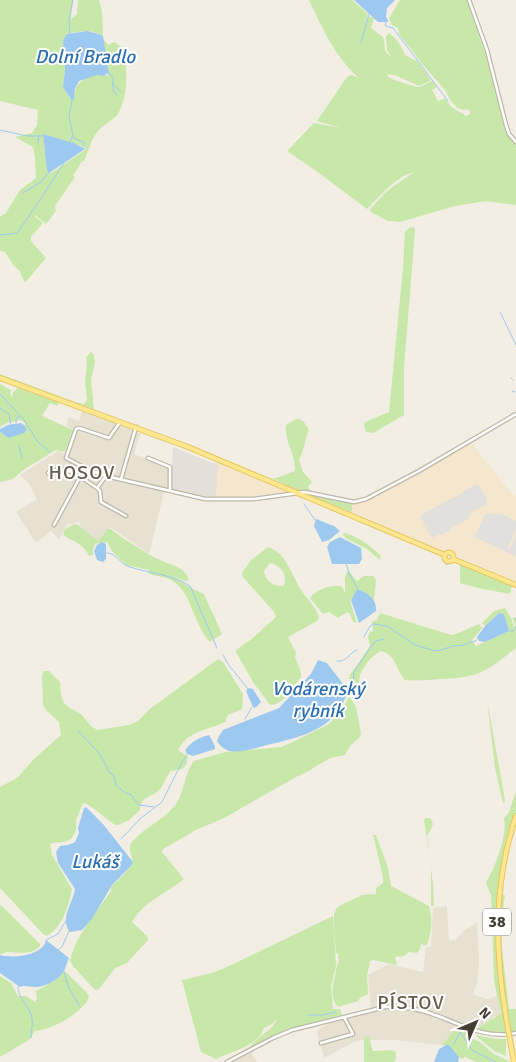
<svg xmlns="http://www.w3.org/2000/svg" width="516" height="1062" viewBox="0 0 516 1062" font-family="Signika,sans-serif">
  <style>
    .residential { fill: #e6e1d1 }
    .commercial { fill: #f5e7cd }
    .industrial { fill: #e4dfd8 }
    .green { fill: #c8e8aa; fill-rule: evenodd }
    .parking { fill: #e2e0dc }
    .water { fill: #9dc9f1 }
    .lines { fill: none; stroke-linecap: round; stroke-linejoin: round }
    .stream { stroke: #9dc9f1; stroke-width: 1 }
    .minor-casing { stroke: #bdb7a6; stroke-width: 5 }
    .major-casing { stroke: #e6c65d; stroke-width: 6 }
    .minor { stroke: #fff; stroke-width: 2.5 }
    .major { stroke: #ffe78f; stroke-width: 4 }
    .major-bridge-casing { stroke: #e6c65d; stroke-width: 6; stroke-linecap: butt }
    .major-bridge { stroke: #ffe78f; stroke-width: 4 }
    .labels { text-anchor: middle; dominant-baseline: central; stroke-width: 4; stroke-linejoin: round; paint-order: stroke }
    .shield { fill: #fff; stroke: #7c7870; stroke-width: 1 }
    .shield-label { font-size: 16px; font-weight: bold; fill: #443e33 }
    .water-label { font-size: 19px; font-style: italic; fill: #2b6fb1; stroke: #fff }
    .quarter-label { font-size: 20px; letter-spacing: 1px; fill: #675d4a; stroke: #fff }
  </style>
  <rect width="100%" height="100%" fill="#f2eee3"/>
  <path class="residential" d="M82 411 120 424 140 434 134 454 167 467 169 469 168 493 164 492 149 554 110 527 98 541 82 528 79 522 67 525 59 539 51 531 36 543 16 512 37 499 30 485 20 475 58 451 65 454 74 430 66 426 69 417 79 421Z
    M447 906 449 941 455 940 465 930 477 923 479 961 477 984 473 994 486 999 498 996 501 1015 468 1032 455 1029 442 1045 396 1040H370L369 1037H364V1040L356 1041 324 1058 317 1031 329 1023 371 1011 368 975 389 964 423 972 426 947H431L433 908Z
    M248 1048 257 1062H224Z"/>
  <path class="commercial" d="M471 443 513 495H516V581L352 512V504L365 501Z
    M218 463 288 492 262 496 216 497Z"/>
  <path class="industrial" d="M173 447 212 463H218L216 497 203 496 171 489Z"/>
  <path class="green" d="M0 0H73L71 19 77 14 78 0H99L102 11 103 36C93 29 78 31 67 34L63 40 65 70 63 87 71 100 74 99C75 85 81 78 96 75 100 74 103 76 108 75V62L104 47V40L108 45 114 42 123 48C127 67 129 93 119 112 117 118 104 124 99 130 91 138 89 151 84 161H82L73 176 75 177 55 206 56 211 46 224 35 215V217L43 223 31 237V241L46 258 25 283 19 270 14 266 5 252 0 251V217L6 213 20 190 36 178 35 157 33 147 15 137 32 133 37 125 38 110 0 101ZM43 134 74 143 84 147 85 150 51 173 48 172Z
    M309 0H352L368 14 366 25 369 16 374 18 371 28 383 37C386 44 382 52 391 56L387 50 386 36 389 33C397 39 401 45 405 55L417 61 430 79V81L419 86 397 76 388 74 387 76 394 80 417 87H420L432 81 437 87 432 90 438 101 446 98C448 108 460 111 466 116L470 114V111L467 109 463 110 457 108 450 100 445 90 422 64 413 52 399 34 398 28 392 25 389 18 400 0H467L486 56 505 129 516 146V205L485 201 455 206 400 222 388 221 371 212 370 209 387 191 414 172C398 175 378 198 367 209L319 173 287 151 314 123 341 128 317 121 347 77 351 75 359 78C336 58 322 28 309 0Z
    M414 227 415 231 404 368V415L373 433 366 432 364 425 365 422 389 412 403 268 405 232 409 228Z
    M91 352 94 355 95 362 91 380 94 409 92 410 0 377V374L75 402 84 404 87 399 85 382 87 364 86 357Z
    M0 384 11 390 10 394 12 398 13 392 18 388 59 402 57 406 50 403 42 416 73 430 65 452 56 450 23 470 13 479 0 482V432L6 436 24 433 27 431 24 425 26 424 21 420 7 423 0 427Z
    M298 418 304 422 309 430C305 440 304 450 299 460L303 472 312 482 308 487 311 492 298 491 272 478H276L295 471C296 454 284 441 286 425Z
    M305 493 352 504V512L304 494Z
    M74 524 78 525 98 541 108 529H111C114 533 152 557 158 559 169 565 185 566 189 580L184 581 173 576C183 583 194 590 204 594L222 634 210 642C194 626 191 590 171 580 164 576 156 577 148 573L149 570 126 565 112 551 107 542 95 544 93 549V555L89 556C83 543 74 542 63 535L65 529Z
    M344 533C355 535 373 547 381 556L380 560 367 549 347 539 343 535Z
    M268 547C286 552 292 576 301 590 307 599 316 607 319 617L317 621 288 637 296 653 295 657 301 672V677C293 687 284 705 270 705L253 682 236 652V650L253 638 276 617 274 612 243 577 242 573 251 560ZM270 563C281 565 289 577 283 586 274 587 265 581 264 571Z
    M460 565 512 585 510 594 478 588 460 583Z
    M348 570 357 581 364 576H373L376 580 374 600 358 589 350 601 357 623 353 622 350 614 347 612 338 618 329 612 323 614 310 598C316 590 332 583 342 587L345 592V577Z
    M505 608 512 620 514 629 515 624 512 618H516V648C486 672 478 678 440 679 427 680 417 681 405 680 397 671 396 655 381 651 371 656 359 670 359 683L351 682 349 679 350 675 370 646 368 637 370 632 373 631 372 622 377 620 380 613 451 635C460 634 470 627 479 624L482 628 472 640 476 646 509 631 504 614 499 613 485 626 482 623 494 611Z
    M218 659 223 662 243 694 242 709 228 715 225 722C208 730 187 731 178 750L188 757 186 765 182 769 171 771C166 777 164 785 158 791 150 798 141 796 140 810L128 821 118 825H116C106 820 90 803 83 803L76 820V830L72 838C65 844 57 841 50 844L52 855 72 889C69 905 62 929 46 936L43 934 0 888V787L17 778 34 759 61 735 59 722 46 710 43 705 42 675 44 671H49L60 682 61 695 64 703 70 708 81 714 91 726 97 730 129 725 138 721 150 709Z
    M350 697 356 707 361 734 359 738 350 746 345 755C340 757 334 756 329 759 317 765 309 772 296 777L224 818 196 830 163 849 162 852 184 879C167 893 143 902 132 922L147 936 148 940 127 963 115 968 99 989 96 990 94 989 74 967 70 961C75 936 97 912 111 891V887C116 881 130 870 132 864 134 856 126 849 132 842 144 827 165 820 176 804 185 791 184 773 194 761L225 752 281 747 293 742 329 724 343 709 348 698Z
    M487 700 505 800 504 804 502 799 495 768Z
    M516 791V811L508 837 498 889 496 929 499 979 507 1033 483 1032 475 1029 501 1014 494 981 491 895 486 883C495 867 508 835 504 818L509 812Z
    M425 818H430C436 824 431 829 427 836L433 884 434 906H431V867L424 820Z
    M373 835H376L388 868 391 886 429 906C433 918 432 935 426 946L421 944 420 949 417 953 409 952 404 956 395 957 397 965 373 960 370 961 367 976 368 994 360 998 358 1001 338 1007C327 995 336 978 337 964L339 962 338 954 336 953 334 930V914L337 907 362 895 376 894V888L383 883V877Z
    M501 895H505L501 924 502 949 509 1009H516V1031L511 1033 500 959 499 936Z
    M0 905 2 906 40 944V946C31 956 20 952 8 952 5 952 3 954 0 954Z
    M333 916 336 967 331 986 333 1009H340L342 1015 286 1030 250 1047C257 1036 273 1031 277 1019L272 1024 264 1028C259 1045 231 1052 216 1059L201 1052 182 980 212 973 227 967Z
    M65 971 86 992 89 996C88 1008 59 1025 48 1028 44 1030 39 1030 35 1031L29 1040 0 1057V976L11 983 18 996H26L35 1002 37 999 36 991 54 981Z
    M455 1029 468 1032 466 1038 470 1044 473 1039 480 1042 494 1054 511 1062H476L465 1057 463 1059 459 1057 446 1045H442Z
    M475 1035 496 1039H506V1056L494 1051Z
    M366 1036 369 1037 373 1051 391 1050 396 1052V1059L394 1062H364V1038Z"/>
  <path class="parking" d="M477 484 479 485 487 499V502L484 506 474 511 473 510 467 520 450 528 451 530 441 535 440 534 433 538 432 535 430 536 427 530 428 529 426 528 427 526 425 527 423 523 424 521 421 520V515L441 504 442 505V503L463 493V491Z
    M486 513 501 514 516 521V530L508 548 510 549 516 534V556L478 539 475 536Z"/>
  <path class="water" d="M354 0H395L387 8 386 17 388 20V22H378Z
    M87 31 99 34 103 36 109 73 103 76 97 75 79 81 75 89 74 99 72 101 63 87 65 70 63 40 67 34Z
    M43 134 74 143 85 149 49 173 47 170Z
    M21 423 24 425 27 430 24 433 9 438 0 432V429L8 425Z
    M316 519 334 526 340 531 329 540 322 542 314 526Z
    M340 537 361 548 362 559 359 564H332L327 547 330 542Z
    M102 542 106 544V559L103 562 97 560 94 551 97 545Z
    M357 589C368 593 377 599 376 611L359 623 351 600Z
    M499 613 504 614 509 631 485 642 479 641 477 637 485 626Z
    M318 660 327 663 347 689C348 695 345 698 343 703 328 732 296 738 267 745 256 748 241 753 229 751 224 749 220 746 217 741L219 736 223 730 279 708 311 674Z
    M249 688 253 689 261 702 255 708 253 707 246 691Z
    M209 735 215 746V749L193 756 187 754 185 750C191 742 200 737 209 735Z
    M86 807 103 824 133 862 131 866 112 885 92 919 82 930 70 932C59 919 73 903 75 889L58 863 56 852 60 846 68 845 75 842 79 833 78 828 84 808Z
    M46 940 69 958C67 962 66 966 65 969 61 979 46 987 35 987 29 987 26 985 20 987L0 973V955C13 959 44 955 46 940Z
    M446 1045H449L459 1057 458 1062H434L439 1049Z"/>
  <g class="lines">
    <path class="stream" d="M386 22 385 26 393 28 448 101
      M70 33 69 19 73 0
      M361 43 369 14
      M109 73 113 78V84L121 92
      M113 84V90L117 96
      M0 130 27 136H42
      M72 137 85 143 83 147
      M70 142 73 135 69 116 72 101
      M38 143 39 136
      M23 193 41 182 49 172
      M0 235 17 233 40 200 64 163
      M500 312 516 345
      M511 378 513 380
      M512 391 515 392
      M0 394 24 420 37 441 50 452
      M0 408 9 414 11 425
      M16 423V419L20 416
      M19 446 22 458
      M304 504 315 520
      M107 553C116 553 121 565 130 567 148 573 175 575 190 586L217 648
      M346 563 349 573 358 589
      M515 618H516
      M510 631H513L516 626
      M364 637 370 626 374 624 387 626 415 645 432 650 437 651 454 646 464 645 477 640
      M223 655 228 664 248 689
      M337 661C346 663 349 653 357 650
      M347 687 353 683 354 672 370 648 376 641 384 639
      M245 719 252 707
      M78 731 100 754 110 773 114 775 116 785 124 792
      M126 793 130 794 139 805 154 807
      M121 839 141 818 162 802 182 762 187 755
      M46 940 58 934 67 919
      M58 950 62 947 69 931
      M64 972 65 975
      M65 976 68 986 80 1007
      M18 986C17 996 27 1004 31 1014 34 1023 31 1029 31 1038
      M308 1015H322L336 1012
      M460 1032 473 1051 496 1062
      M454 1044 460 1032"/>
    <defs>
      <path id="minor" d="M469 0 487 50 506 125 509 134 516 142
        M120 422 109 438 79 428 76 429 66 458 89 470 106 476 205 499H254L305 492 354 502 366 499 419 471 516 414
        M148 458 170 467V491
        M48 473C65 462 83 479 97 488L100 491 101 502 126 516
        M82 478 89 470
        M121 479 136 427
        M97 488 106 476
        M54 525 80 477
        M447 562 448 561
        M321 1043 353 1034 344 1017
        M227 1062 273 1038 292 1030 385 1007C402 1006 422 1010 438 1016 464 1026 487 1039 516 1033"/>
      <path id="major" d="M0 378 188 447 445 555
        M444.5 557a4.5 4.5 0 1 1 9 0a4.5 4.5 0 1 1-9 0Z
        M453 559 516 585
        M508 1029C495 956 492 888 516 816"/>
    </defs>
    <use href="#minor" class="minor-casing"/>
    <use href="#major" class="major-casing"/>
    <use href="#minor" class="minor"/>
    <use href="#major" class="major"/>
    <defs>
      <path id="major-bridge" d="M508 1029 514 1062"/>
    </defs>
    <use href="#major-bridge" class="major-bridge-casing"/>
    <use href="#major-bridge" class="major-bridge"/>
  </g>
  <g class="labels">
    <rect class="shield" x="483" y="908.5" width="28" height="27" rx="4"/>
    <g class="shield-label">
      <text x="497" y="922">38</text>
    </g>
    <g class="water-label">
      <text x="85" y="57">Dolní Bradlo</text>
      <text x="318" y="689">Vodárenský<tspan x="318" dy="22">rybník</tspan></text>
      <text x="95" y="862">Lukáš</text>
    </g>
    <g class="quarter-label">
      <text x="82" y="472">HOSOV</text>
      <text x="411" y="1002">PÍSTOV</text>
    </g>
  </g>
  <g transform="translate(476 1022) rotate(45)" stroke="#ffffff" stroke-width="4" paint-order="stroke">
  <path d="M0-4L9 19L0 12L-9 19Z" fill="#443e33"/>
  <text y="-8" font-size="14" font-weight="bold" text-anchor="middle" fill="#443e33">N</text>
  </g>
</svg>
